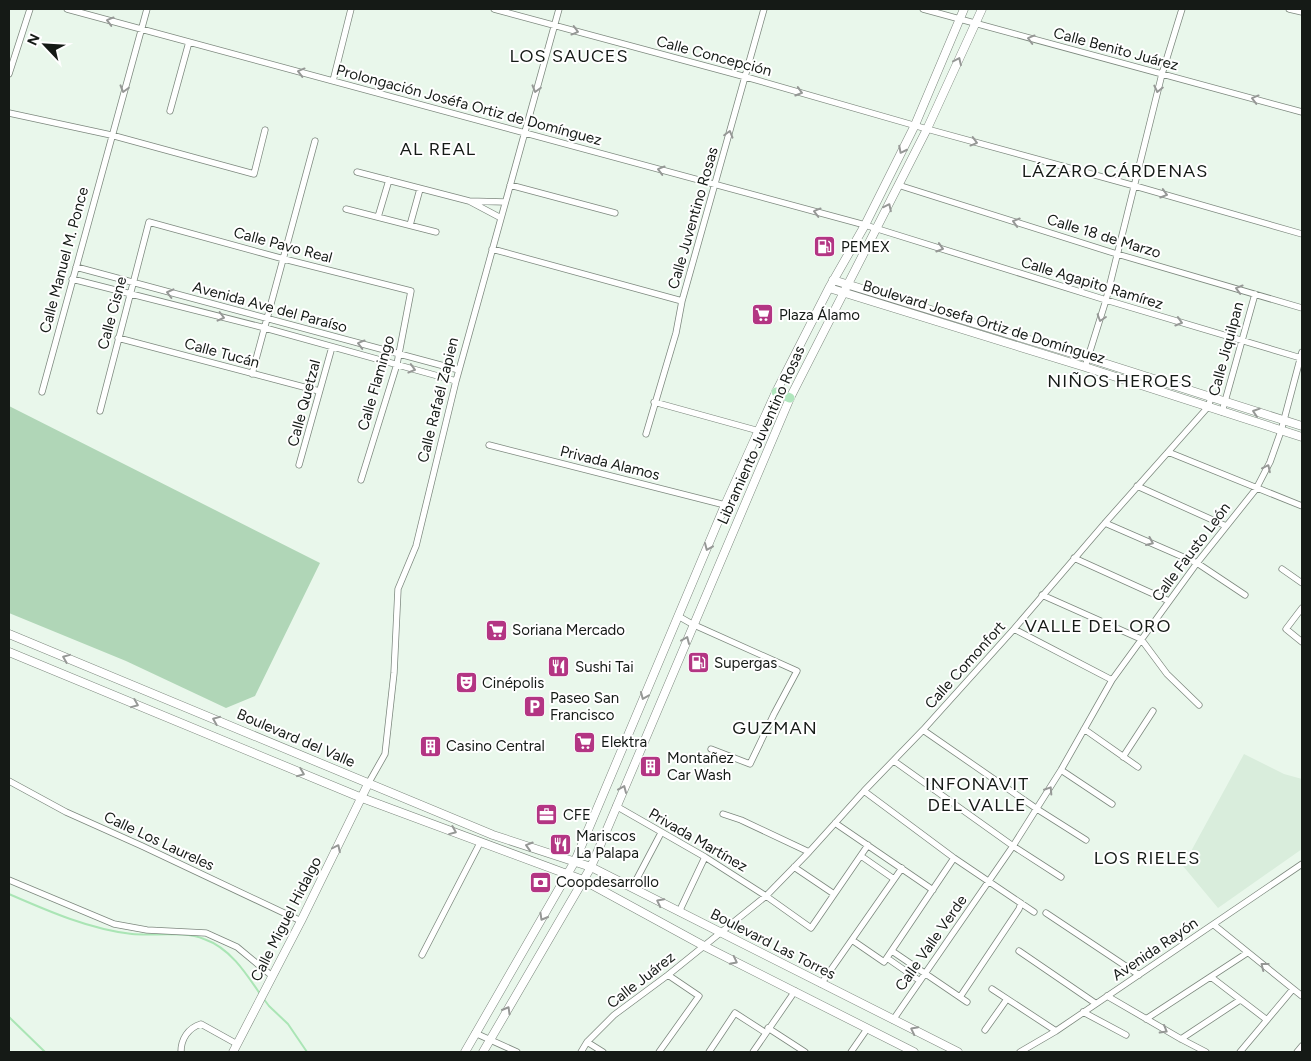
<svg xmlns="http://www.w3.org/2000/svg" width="1311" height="1061" viewBox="0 0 1311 1061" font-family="Figtree,sans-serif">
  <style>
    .built { fill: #d9eddc }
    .green { fill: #b0d6b7 }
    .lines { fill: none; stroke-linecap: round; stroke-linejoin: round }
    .stream { stroke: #aae5b5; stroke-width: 2 }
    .street-casing { stroke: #7d887e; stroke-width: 7 }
    .secondary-casing { stroke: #7d887e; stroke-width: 9 }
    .primary-casing { stroke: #d5d6d5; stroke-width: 10 }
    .street { stroke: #fff; stroke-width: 5.5 }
    .secondary { stroke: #fff; stroke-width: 8 }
    .primary { stroke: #b0e6bd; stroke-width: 9 }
    .oneway { stroke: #969896 }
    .labels { text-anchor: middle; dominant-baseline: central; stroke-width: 4; stroke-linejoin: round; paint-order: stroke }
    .street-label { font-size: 15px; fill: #151a16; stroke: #fff }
    .poi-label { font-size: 15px; fill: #151a16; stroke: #fff; text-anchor: start }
    .quarter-label { font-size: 18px; letter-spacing: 1px; fill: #151a16; stroke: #fff }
  </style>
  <rect width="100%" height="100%" fill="#e9f7eb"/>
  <path class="built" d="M1244 754 1284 774 1302 779V849L1218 908 1183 866Z"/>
  <path class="green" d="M9 406 320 563 255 696 226 708 126 661 9 613Z"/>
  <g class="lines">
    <path class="stream" d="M9 894C48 911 89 929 132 934 153 936 185 931 204 939 230 948 246 973 260 994
      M263 998 269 1006 288 1024 307 1052
      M9 1017 45 1052"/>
    <defs>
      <path id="street" d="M67 9 865 225 1106 300 1301 358
        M494 9 746 77 927 129 1135 186 1302 234
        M923 9 1302 112
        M1289 9 1302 12
        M9 74 30 9
        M333 81 351 9
        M170 111 189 42
        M9 113 111 135 254 174 265 130
        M357 172 469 201 501 218
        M510 185 615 213
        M898 185 1117 254 1302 308
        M469 201 505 202
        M346 209 436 232
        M378 217 389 180
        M410 225 420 189
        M492 249 682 301
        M76 267 459 370
        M72 279 265 328 456 381
        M118 338 319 391
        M1085 367 1106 300 1162 74 1182 9
        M252 374 315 141
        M42 392 147 9
        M654 402 759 431
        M100 411 149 222 284 259 411 291 397 364 361 480
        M1222 412 1255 294
        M646 434 676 333 682 301 764 9
        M489 445 725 505
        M1168 452 1302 506
        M299 465 332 347
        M1137 486 1226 526
        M1105 523 1197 563 1245 595
        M1074 558 1169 601
        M1282 569 1302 583
        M1042 595 1141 639 1167 674 1199 705
        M1302 608 1286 629 1302 642
        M678 616 692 624 797 671 774 714 750 764 711 749
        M1014 629 1112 680
        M1084 729 1138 767
        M923 730 1037 809 1086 840
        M1123 757 1153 711
        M894 761 1013 846 1061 877
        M1061 770 1112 804
        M9 781 66 812 142 846 301 921
        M368 784 385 754 394 673 398 589 416 546 456 381 559 9
        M864 791 954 858 1034 912
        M616 806 705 857 766 896 811 928 868 845
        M723 814 741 820 809 852
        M835 823 933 890
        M861 856 894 879
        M794 867 834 894
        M9 880 114 924 147 930 206 933 237 947 272 976
        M632 888 661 833
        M679 912 705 857
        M1046 913 1139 975
        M1214 925 1302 996
        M852 940 884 962 954 858
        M892 951 967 1002
        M1019 951 1095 1003
        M422 955 480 843
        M887 958 920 981
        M1211 977 1267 1020
        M821 984 902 868
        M992 989 1056 1031
        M1107 996 1181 1039 1206 1052
        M960 997 1019 909 1021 903
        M1083 1012 1126 1035
        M1146 1019 1247 953
        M893 1020 1013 846 1061 770 1112 680 1197 563 1256 489 1270 462 1281 431 1302 352
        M768 1028 805 1052
        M985 1030 1007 999
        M475 1033 517 1052
        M1181 1039 1240 1000
        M587 1042 603 1052
        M181 1052C181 1039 188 1028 201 1024L237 1044
        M581 1052 587 1042 614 1015 668 975 766 896 809 852 864 791 923 730 1014 629 1105 523 1208 407 1211 398
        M659 1052 699 996 668 975
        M709 1052 735 1013 766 1033
        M753 1052 795 991
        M851 1052 867 1029
        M1020 1052 1056 1031 1302 864
        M1240 1052 1293 989
        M1297 1052 1302 1046"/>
      <path id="secondary" d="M833 280 1088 358 1302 426
        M829 288 1085 367 1302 437
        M9 634 493 835 591 867 958 1052
        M9 652 362 798 583 880 704 946 914 1052
        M233 1052 301 921 368 784
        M465 1052 575 861 725 505 776 392 829 288 865 225 915 125 964 9
        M483 1052 591 867 790 398 927 129 982 9"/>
      <path id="primary" d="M776 392 790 398"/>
    </defs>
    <use href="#street" class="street-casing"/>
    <use href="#secondary" class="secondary-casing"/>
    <use href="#primary" class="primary-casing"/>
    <use href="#street" class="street"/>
    <use href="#secondary" class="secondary"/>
    <use href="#primary" class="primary"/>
  </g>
  <defs><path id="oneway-chevron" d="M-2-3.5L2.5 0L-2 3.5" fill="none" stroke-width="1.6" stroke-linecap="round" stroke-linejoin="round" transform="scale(1.25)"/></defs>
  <g class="oneway">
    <use href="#oneway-chevron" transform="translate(110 21) rotate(-165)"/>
    <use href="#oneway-chevron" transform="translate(575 31) rotate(15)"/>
    <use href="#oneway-chevron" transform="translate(1031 39) rotate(-165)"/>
    <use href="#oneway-chevron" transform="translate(958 61) rotate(-65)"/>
    <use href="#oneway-chevron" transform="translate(301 72) rotate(-165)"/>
    <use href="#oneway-chevron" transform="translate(124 89) rotate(106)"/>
    <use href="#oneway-chevron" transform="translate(536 89) rotate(106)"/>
    <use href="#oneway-chevron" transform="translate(1158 89) rotate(103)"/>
    <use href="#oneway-chevron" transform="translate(799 92) rotate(16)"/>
    <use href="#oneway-chevron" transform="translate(1255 99) rotate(-165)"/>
    <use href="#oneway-chevron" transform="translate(729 134) rotate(-74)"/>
    <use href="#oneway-chevron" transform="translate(974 142) rotate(15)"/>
    <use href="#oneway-chevron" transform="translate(902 150) rotate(117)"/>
    <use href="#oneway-chevron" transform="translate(661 170) rotate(-165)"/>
    <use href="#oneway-chevron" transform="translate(1164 194) rotate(16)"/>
    <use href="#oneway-chevron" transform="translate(888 207) rotate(-64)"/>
    <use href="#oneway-chevron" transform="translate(817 212) rotate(-165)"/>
    <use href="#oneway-chevron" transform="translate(1016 222) rotate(-163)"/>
    <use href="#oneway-chevron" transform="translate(940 248) rotate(17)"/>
    <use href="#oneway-chevron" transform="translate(1239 289) rotate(-164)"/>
    <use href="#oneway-chevron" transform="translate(170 293) rotate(-166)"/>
    <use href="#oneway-chevron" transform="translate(221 317) rotate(14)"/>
    <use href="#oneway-chevron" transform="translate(1101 318) rotate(108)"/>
    <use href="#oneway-chevron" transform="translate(1179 322) rotate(17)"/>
    <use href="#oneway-chevron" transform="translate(361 344) rotate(-165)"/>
    <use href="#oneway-chevron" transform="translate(412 369) rotate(16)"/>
    <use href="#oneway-chevron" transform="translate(1256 412) rotate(-162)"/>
    <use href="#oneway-chevron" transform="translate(1267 468) rotate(-64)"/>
    <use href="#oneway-chevron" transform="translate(1150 542) rotate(24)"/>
    <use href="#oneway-chevron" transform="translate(708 547) rotate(113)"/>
    <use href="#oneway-chevron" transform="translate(686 640) rotate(-67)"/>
    <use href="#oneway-chevron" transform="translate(66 658) rotate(-158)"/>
    <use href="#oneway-chevron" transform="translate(644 696) rotate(113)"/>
    <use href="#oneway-chevron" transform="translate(135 704) rotate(22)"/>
    <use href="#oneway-chevron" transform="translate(216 720) rotate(-158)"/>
    <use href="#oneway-chevron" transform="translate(301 773) rotate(22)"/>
    <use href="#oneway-chevron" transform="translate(623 789) rotate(-67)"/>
    <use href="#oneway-chevron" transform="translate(1049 790) rotate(-57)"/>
    <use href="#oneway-chevron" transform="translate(453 831) rotate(22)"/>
    <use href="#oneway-chevron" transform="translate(529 846) rotate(-163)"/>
    <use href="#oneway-chevron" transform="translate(337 848) rotate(-64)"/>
    <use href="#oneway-chevron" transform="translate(660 902) rotate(-153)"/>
    <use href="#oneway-chevron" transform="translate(543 917) rotate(120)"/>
    <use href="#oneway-chevron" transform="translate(734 961) rotate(27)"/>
    <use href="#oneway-chevron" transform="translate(1264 966) rotate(-142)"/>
    <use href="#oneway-chevron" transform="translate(507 1010) rotate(-60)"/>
    <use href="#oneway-chevron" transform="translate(914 1030) rotate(-153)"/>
    <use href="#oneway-chevron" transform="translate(1164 1030) rotate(30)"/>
  </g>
  <defs>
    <symbol id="fuel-square" viewBox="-11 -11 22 22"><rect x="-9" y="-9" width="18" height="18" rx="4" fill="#b33583" stroke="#fff"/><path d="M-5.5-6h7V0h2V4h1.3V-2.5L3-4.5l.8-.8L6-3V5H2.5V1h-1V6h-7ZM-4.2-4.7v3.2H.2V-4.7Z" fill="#fff"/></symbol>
    <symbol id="supermarket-square" viewBox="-11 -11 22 22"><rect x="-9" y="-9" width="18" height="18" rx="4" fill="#b33583" stroke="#fff"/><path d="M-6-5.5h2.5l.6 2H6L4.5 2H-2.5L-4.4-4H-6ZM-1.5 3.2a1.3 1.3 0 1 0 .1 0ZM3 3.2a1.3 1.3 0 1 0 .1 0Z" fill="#fff"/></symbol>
    <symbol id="restaurant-square" viewBox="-11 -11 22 22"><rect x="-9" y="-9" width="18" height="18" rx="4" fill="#b33583" stroke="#fff"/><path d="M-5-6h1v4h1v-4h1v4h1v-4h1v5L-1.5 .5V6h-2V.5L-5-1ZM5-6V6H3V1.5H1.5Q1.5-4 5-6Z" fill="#fff"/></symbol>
    <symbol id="theatre-square" viewBox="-11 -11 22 22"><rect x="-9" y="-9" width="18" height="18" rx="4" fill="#b33583" stroke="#fff"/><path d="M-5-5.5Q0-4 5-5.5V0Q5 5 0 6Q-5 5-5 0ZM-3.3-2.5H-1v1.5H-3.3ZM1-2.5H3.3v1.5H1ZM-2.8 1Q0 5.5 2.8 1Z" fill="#fff"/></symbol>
    <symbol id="parking-square" viewBox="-11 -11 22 22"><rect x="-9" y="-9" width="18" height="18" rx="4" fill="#b33583" stroke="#fff"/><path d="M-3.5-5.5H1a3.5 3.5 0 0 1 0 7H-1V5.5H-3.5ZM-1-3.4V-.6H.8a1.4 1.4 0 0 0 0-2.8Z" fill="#fff"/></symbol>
    <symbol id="building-square" viewBox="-11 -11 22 22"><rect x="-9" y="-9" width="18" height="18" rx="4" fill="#b33583" stroke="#fff"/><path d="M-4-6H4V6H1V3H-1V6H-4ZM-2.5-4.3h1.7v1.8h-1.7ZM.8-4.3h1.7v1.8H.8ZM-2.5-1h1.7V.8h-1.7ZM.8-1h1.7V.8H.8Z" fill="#fff"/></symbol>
    <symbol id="office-square" viewBox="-11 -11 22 22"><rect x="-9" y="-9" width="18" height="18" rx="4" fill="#b33583" stroke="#fff"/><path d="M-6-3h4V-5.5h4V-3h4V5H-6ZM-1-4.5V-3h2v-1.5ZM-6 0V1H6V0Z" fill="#fff"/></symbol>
    <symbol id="bank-square" viewBox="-11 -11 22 22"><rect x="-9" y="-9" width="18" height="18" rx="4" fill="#b33583" stroke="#fff"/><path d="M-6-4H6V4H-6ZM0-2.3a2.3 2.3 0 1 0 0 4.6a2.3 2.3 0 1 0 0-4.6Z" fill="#fff"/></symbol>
  </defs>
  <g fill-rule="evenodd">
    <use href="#fuel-square" x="812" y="234" width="25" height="25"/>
    <use href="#supermarket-square" x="750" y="302" width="25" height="25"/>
    <use href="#supermarket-square" x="484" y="618" width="25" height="25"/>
    <use href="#fuel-square" x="686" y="650" width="25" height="25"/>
    <use href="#restaurant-square" x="546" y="654" width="25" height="25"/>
    <use href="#theatre-square" x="454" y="670" width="25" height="25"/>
    <use href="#parking-square" x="522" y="694" width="25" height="25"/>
    <use href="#supermarket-square" x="572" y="730" width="25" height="25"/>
    <use href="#building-square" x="418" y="734" width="25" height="25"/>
    <use href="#building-square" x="638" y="754" width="25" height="25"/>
    <use href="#office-square" x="534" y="802" width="25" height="25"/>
    <use href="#restaurant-square" x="548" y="832" width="25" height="25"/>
    <use href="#bank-square" x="528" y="870" width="25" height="25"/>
  </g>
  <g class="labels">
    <g class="street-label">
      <text transform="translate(1116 49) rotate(15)">Calle Benito Juárez</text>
      <text transform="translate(714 56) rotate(15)">Calle Concepción</text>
      <text transform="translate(469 105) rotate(15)">Prolongación Joséfa Ortiz de Domínguez</text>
      <text transform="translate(693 218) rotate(-74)">Calle Juventino Rosas</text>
      <text transform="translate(1104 236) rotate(17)">Calle 18 de Marzo</text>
      <text transform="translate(283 245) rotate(15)">Calle Pavo Real</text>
      <text transform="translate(64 260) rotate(-75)">Calle Manuel M. Ponce</text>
      <text transform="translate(1092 283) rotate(17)">Calle Agapito Ramírez</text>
      <text transform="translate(270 307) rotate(15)">Avenida Ave del Paraíso</text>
      <text transform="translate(112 313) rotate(-75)">Calle Cisne</text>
      <text transform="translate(984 322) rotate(17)">Boulevard Josefa Ortiz de Domínguez</text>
      <text transform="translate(1226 349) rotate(-75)">Calle Jiquilpan</text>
      <text transform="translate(222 353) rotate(15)">Calle Tucán</text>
      <text transform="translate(376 383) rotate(-74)">Calle Flamingo</text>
      <text transform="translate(438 400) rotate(-76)">Calle Rafaél Zapien</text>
      <text transform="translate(304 403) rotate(-75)">Calle Quetzal</text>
      <text transform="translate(761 435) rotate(-66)">Libramiento Juventino Rosas</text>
      <text transform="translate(610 463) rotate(14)">Privada Alamos</text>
      <text transform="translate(1191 552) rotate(-53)">Calle Fausto León</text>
      <text transform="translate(965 665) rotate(-48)">Calle Comonfort</text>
      <text transform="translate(296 738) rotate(23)">Boulevard del Valle</text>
      <text transform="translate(698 840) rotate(30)">Privada Martínez</text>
      <text transform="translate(159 841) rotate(25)">Calle Los Laureles</text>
      <text transform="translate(286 919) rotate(-63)">Calle Miguel Hidalgo</text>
      <text transform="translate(931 943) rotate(-55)">Calle Valle Verde</text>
      <text transform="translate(773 944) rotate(27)">Boulevard Las Torres</text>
      <text transform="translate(1155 949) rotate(-34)">Avenida Rayón</text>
      <text transform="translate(641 980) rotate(-38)">Calle Juárez</text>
    </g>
    <g class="poi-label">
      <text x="841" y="247">PEMEX</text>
      <text x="779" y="315">Plaza Álamo</text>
      <text x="512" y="630">Soriana Mercado</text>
      <text x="714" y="663">Supergas</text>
      <text x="575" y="667">Sushi Tai</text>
      <text x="482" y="683">Cinépolis</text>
      <text x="550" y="698">Paseo San<tspan x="550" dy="17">Francisco</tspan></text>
      <text x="601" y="742">Elektra</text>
      <text x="446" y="746">Casino Central</text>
      <text x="667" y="758">Montañez<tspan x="667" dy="17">Car Wash</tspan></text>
      <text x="563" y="815">CFE</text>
      <text x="576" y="836">Mariscos<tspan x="576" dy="17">La Palapa</tspan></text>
      <text x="556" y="882">Coopdesarrollo</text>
    </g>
    <g class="quarter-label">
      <text x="569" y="56">LOS SAUCES</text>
      <text x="438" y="149">AL REAL</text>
      <text x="1115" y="171">LÁZARO CÁRDENAS</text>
      <text x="1120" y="381">NIÑOS HEROES</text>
      <text x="1098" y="626">VALLE DEL ORO</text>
      <text x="775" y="728">GUZMAN</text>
      <text x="977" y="784">INFONAVIT<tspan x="977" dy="21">DEL VALLE</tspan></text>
      <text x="1147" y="858">LOS RIELES</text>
    </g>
  </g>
  <rect width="1311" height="1061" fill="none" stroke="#151a16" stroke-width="20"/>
  <g transform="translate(45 45) rotate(295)" stroke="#ffffff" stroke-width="4" paint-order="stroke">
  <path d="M0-4L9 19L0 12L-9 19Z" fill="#151a16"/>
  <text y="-8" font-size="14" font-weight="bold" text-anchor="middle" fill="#151a16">N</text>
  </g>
</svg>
